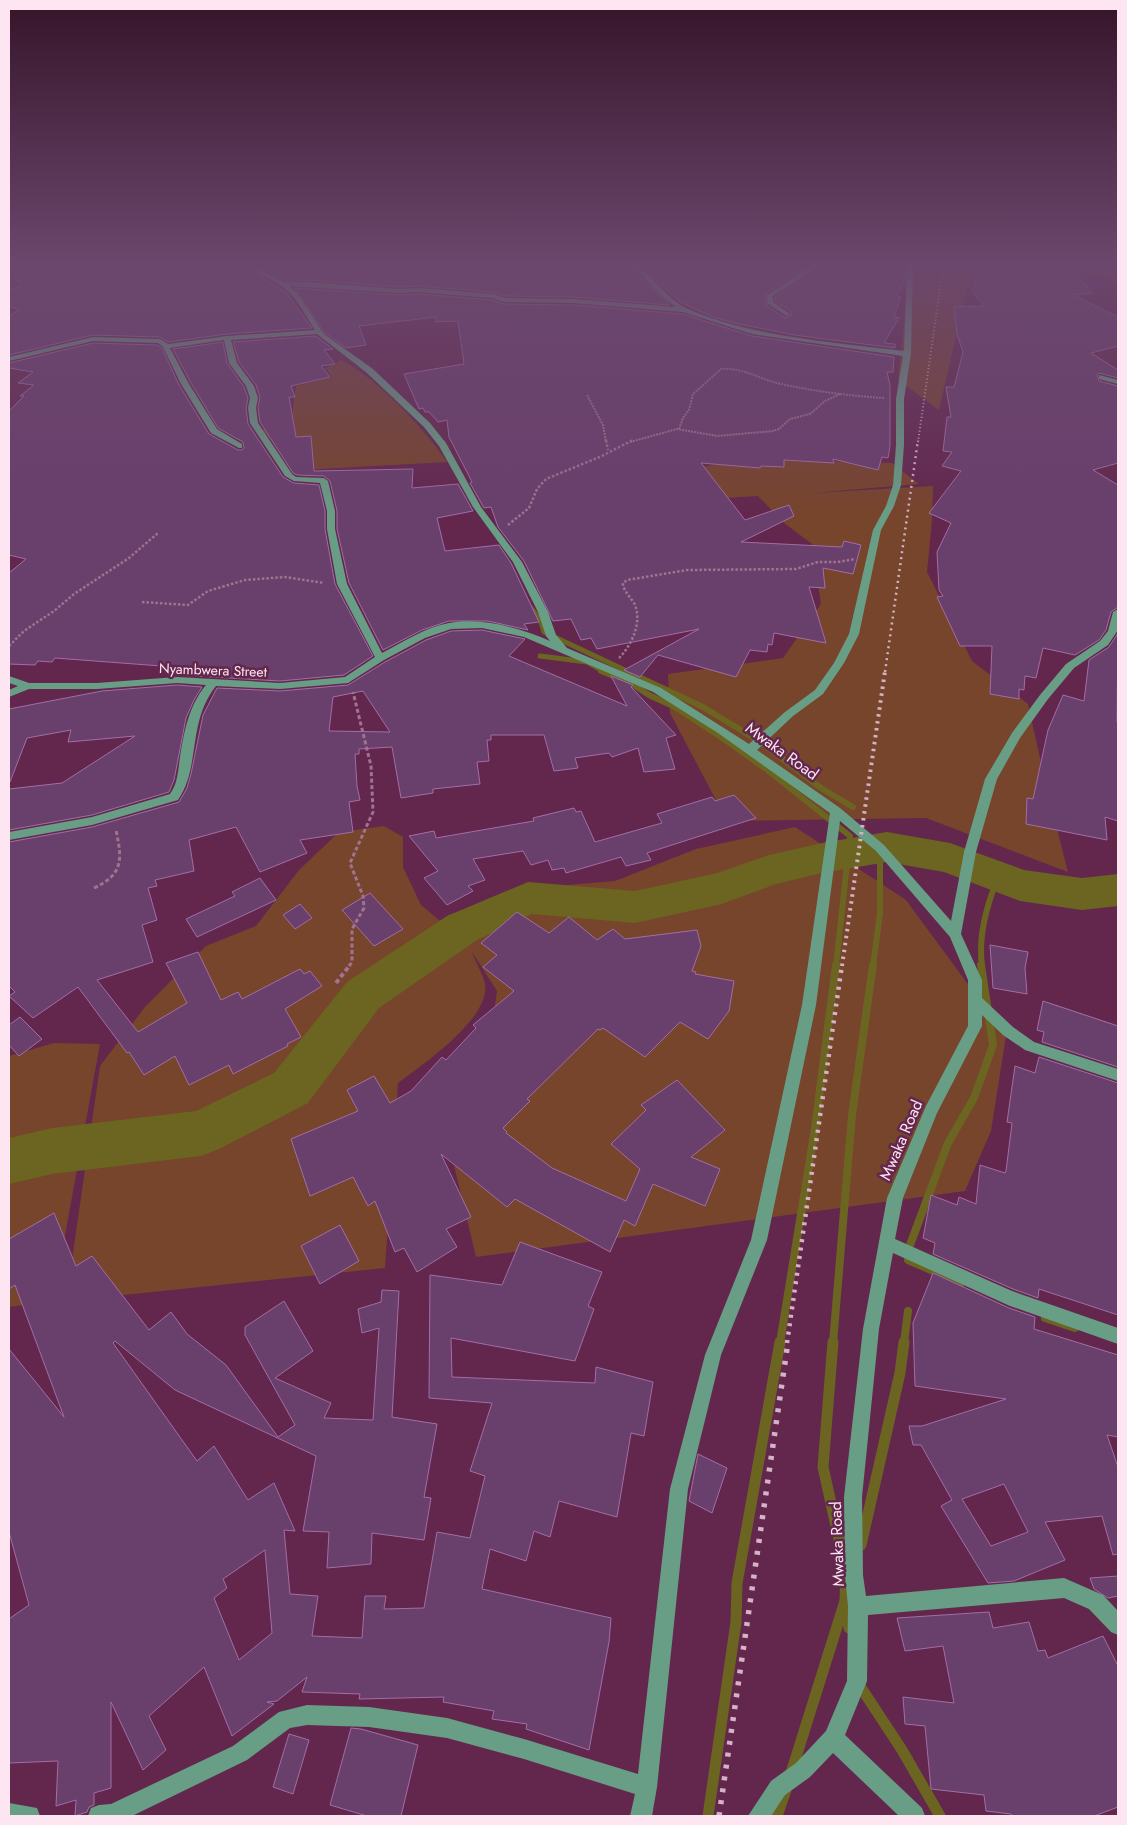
<svg xmlns="http://www.w3.org/2000/svg" width="1127" height="1825" viewBox="0 0 1127 1825" font-family="Jost,sans-serif">
  <style>
    .green { fill: #77442c }
    .lines { fill: none; stroke-linecap: round; stroke-linejoin: round }
    .stream-far3 { stroke: #6b6521; stroke-width: 5 }
    .stream-far2 { stroke: #6b6521; stroke-width: 6 }
    .stream-far1 { stroke: #6b6521; stroke-width: 8 }
    .stream { stroke: #6b6521; stroke-width: 11 }
    .river { fill: #6b6521; fill-rule: evenodd }
    .building { fill: #693f6c; stroke: #a26ea6; fill-rule: evenodd }
    .path-far3 { stroke: #a1738f; stroke-width: 2; stroke-dasharray: 2 1; stroke-linecap: butt }
    .path-far2 { stroke: #a1738f; stroke-width: 2.5; stroke-dasharray: 2.5 2; stroke-linecap: butt }
    .path-far1 { stroke: #a1738f; stroke-width: 3; stroke-dasharray: 4 2.5; stroke-linecap: butt }
    .path { stroke: #a1738f; stroke-width: 4; stroke-dasharray: 4.5 3; stroke-linecap: butt }
    .minor { fill: #699e86; fill-rule: evenodd }
    .rail-far4 { stroke: #d4b3c6; stroke-width: 2; stroke-dasharray: 1 2.5; stroke-linecap: butt }
    .rail-far3 { stroke: #d4b3c6; stroke-width: 2.5; stroke-dasharray: 2 4; stroke-linecap: butt }
    .rail-far2 { stroke: #d4b3c6; stroke-width: 4; stroke-dasharray: 2.5 4.5; stroke-linecap: butt }
    .rail-far1 { stroke: #d4b3c6; stroke-width: 4.5; stroke-dasharray: 3 5.5; stroke-linecap: butt }
    .rail { stroke: #d4b3c6; stroke-width: 5.5; stroke-dasharray: 4 8; stroke-linecap: butt }
    .labels { text-anchor: middle; dominant-baseline: central; stroke-width: 5; stroke-linejoin: round; paint-order: stroke }
    .street-label { font-size: 14px; fill: #fde5f2; stroke: #63274d }
    .near-street-label { font-size: 16px; fill: #fde5f2; stroke: #63274d }
  </style>
  <rect width="100%" height="100%" fill="#63274d"/>
  <path class="green" d="M911 261H989L968 285 939 410 898 380Z
    M1052 261H1118V284Z
    M341 360C376 377 425 429 447 462L302 470 261 430 291 423 296 386 332 377 325 368Z
    M755 459 892 463 919 484 812 493 933 486 932 521 927 572 972 661 1028 704 1046 785 1068 872 926 818 727 821 670 713 668 674 783 658 821 604 812 544 784 523 758 496 724 498 700 467Z
    M384 826 403 837V867L421 905 465 942 448 915 531 888 615 881 696 849 795 827 906 900 1006 1036 991 1131 965 1191 476 1257 446 1132 483 1089 497 991 472 952C475 962 483 973 485 984 491 1018 422 1065 398 1083L385 1268 66 1301 100 1066 145 1007 206 946 256 926 299 870 339 832Z
    M54 1043 100 1044 53 1301 9 1307V1056Z"/>
  <g class="lines">
    <path class="stream-far3" d="M530 607 540 619 544 632 629 672
      M540 656 587 662 605 672"/>
    <path class="stream-far2" d="M601 671 629 682 649 695 675 707 724 739 766 769 850 836 836 966
      M626 671 703 707 759 741 821 788 853 807
      M873 966 880 913V848
      M982 966C978 935 987 905 998 877"/>
    <path class="stream-far1" d="M910 1245 948 1143 974 1098 993 1045 981 965
      M908 1260 961 1283
      M1045 1318 1075 1328
      M780 1343 815 1128 836 965
      M833 1343 852 1115 873 965
      M904 1343 908 1311"/>
    <path class="stream" d="M861 1545 900 1373 904 1342
      M845 1604 849 1628
      M858 1683 902 1750 940 1816
      M791 1773 845 1601 846 1571 823 1467 833 1342
      M708 1816 736 1622 737 1583 780 1342
      M777 1816 786 1790"/>
    <path class="river" d="M887 832 950 843 1024 870 1082 878 1118 874V906L1082 910 1020 901 944 872 887 862 822 873 776 884 722 904 635 923 532 914 477 940 379 1008 308 1103 219 1149 201 1156 52 1174 9 1184V1138L52 1128 196 1111 274 1073 347 982 447 916 528 882 635 891 717 873 769 855 822 843Z"/>
  </g>
  <path class="building" d="M35 261H241L250 271 286 292 312 328 227 334 168 342 160 337 93 335 9 355V316L20 309 9 307V290L22 286 9 273V268Z
    M251 261H615L638 275 670 305 573 297 505 296 493 292 418 286 399 287 310 280H284L255 266Z
    M629 261H816L766 293 767 306 786 318 791 316V312L775 301V297L823 267 905 268V279L897 296 901 297 894 317 899 318 884 343 895 344V348L794 335 739 324 713 317 680 302 647 272Z
    M1013 261H1040L1048 268H1071L1092 293 1073 295 1118 317V346L1091 353 1118 370V378L1099 373 1097 375 1099 381 1118 386V463L1093 470 1118 485V607L1111 612 1106 630 1099 640 1075 655 1043 648 1036 678 1025 676 1024 690 1019 689V699L990 694 992 646H960L937 597 943 596 939 590 937 552 951 523 929 513 961 471 942 466 952 452 943 451 947 417H951L946 387H954L963 352 957 334 954 307 985 306 972 292 978 269 1019 266Z
    M294 288 399 295 418 294 493 300 504 304 573 305 683 314 752 336 894 357 893 372H887L890 385V446L888 458 882 457 878 470 833 459 834 463 784 460V467L761 466 760 468 701 463 745 520 789 505 794 516 741 542 842 547 844 541 861 545 853 574 823 568 825 588 809 587 826 643 774 633 772 645 768 644 767 652 750 650 736 677 658 655 640 677 624 670 699 629 597 649 591 638 581 640 571 619 553 621 524 561 498 527 491 507 484 508 470 483 472 482 449 437 447 420 438 422 429 412H425L423 408 419 409 404 374 464 364 458 321 436 322V317L359 326 366 345 346 348 325 333Z
    M316 336 333 349 324 350 335 364 321 366 330 377 291 386 295 397H289L296 437 311 436 314 471 413 469 412 488 458 484 473 511 437 518 445 551 499 545 511 563 539 622 524 624 528 630 488 621H449L422 630 383 650 349 583 337 529V511L330 481 324 476 297 475 293 473 260 422 258 408 260 397 256 385 239 362 233 342Z
    M223 342 227 363 244 387 248 398 246 408 248 424 283 477 294 483 319 485 325 511V529L335 584 373 656 344 675 280 681 178 675 201 670V669L55 658 52 662 38 661 35 665 9 664V573L26 559 9 555V411L24 396H20L34 385 18 383 33 372 9 368V363L93 343 157 345 162 348 179 385 209 434 238 450H242L244 448 243 442 218 428 191 383 173 349Z
    M482 630 525 639 509 656 627 706 611 676 633 685 631 687 676 735 666 738 675 769 644 772 638 748 612 757 609 753 575 758 578 768 554 771 544 735H491V740H487L489 761 477 762 480 784 433 789V793L401 798 392 747 359 749V754H355L357 786 360 800 349 802 353 832 300 840 307 853 260 872 236 827 189 840 194 871 155 880 157 886 148 888 157 920 142 925 153 962 97 980 138 1032 187 1003 166 963 198 952 221 1000 238 992 242 999 300 969 304 974 310 971 322 986 285 1009 301 1037 287 1044 288 1046 233 1074 229 1065 189 1085 175 1056 144 1075 129 1052 127 1053 78 987 33 1018 9 996 15 992 9 986V842L92 827 179 802 187 788 191 774 203 715 217 688 280 691 348 685 385 662 426 640 451 631ZM363 691 390 732 329 731 333 697Z
    M1118 633 1117 722 1118 723V821L1105 817 1107 840 1026 824 1027 798 1033 799 1048 730 1063 695 1084 701 1089 660 1109 647Z
    M177 685 202 687 194 700 186 718 174 780 169 792 92 815 9 830V789L62 783 135 736 68 742 71 730 27 738 10 782H9V709L102 691Z
    M734 795 756 818 647 853 651 860 626 866 621 857 566 873 564 868 552 870 548 860 531 865 523 851 473 859 485 880 468 886 473 891 447 905 424 878 438 871 409 836 434 831 436 838 534 821 533 818 574 808 576 812 581 811 595 842 662 823 657 814 712 797 715 801Z
    M260 878 276 900 197 937 186 919 235 896 232 892Z
    M370 893 403 929 374 946 342 910Z
    M300 904 312 918 295 929 283 915Z
    M517 912 549 933 569 917 597 940 613 929 625 939 697 930 701 946 692 971 696 972 695 974 734 981 729 1011 708 1039 680 1022 645 1057 603 1028 600 1030 598 1029 527 1099 530 1101 503 1128 507 1132 506 1133 552 1168 626 1201 640 1169 611 1144 646 1110 641 1105 677 1080 725 1130 691 1157 720 1169 705 1206 653 1184 635 1226 624 1220 610 1252 515 1199 507 1207 441 1154 471 1217 446 1229 457 1247 417 1272 404 1248 395 1252 375 1201 368 1206 353 1177 310 1196 291 1139 358 1111 347 1090 374 1076 390 1103 411 1091 442 1057 446 1060 476 1028 473 1025 514 991 483 967 497 955 481 943Z
    M990 945 1028 952 1025 968 1027 994 993 988Z
    M1043 1001 1118 1026V1067L1042 1042 1044 1032 1037 1030Z
    M20 1017 42 1039 19 1056 9 1045V1025Z
    M1039 1057 1118 1083V1315L1039 1289 1038 1298 1013 1289 933 1254 935 1243 923 1238 931 1195 957 1205 959 1197 976 1204 980 1165 1005 1173 1006 1171 1012 1123 1007 1122 1015 1066 1035 1073Z
    M54 1213 76 1266 92 1256 149 1330 171 1312 187 1334 226 1365 278 1437 295 1425 245 1335V1327L284 1301 313 1351 275 1378 331 1403 324 1418 373 1420 379 1328 362 1333 358 1309 381 1302 382 1290 399 1291 392 1417 437 1424 424 1497 431 1498 424 1540 372 1533 371 1564 327 1568 329 1532 303 1531 316 1456 175 1390 115 1341 113 1343 197 1461 214 1446 248 1500 274 1483 295 1531 284 1530 290 1594 318 1596 312 1636 362 1638 365 1596H386L384 1609 424 1608 437 1532 470 1538 485 1476 470 1471 492 1403 429 1398 430 1275 502 1285 520 1242 602 1272 588 1306 594 1309 575 1361 451 1338 452 1377 595 1383 596 1367 653 1382 644 1436 631 1433 617 1517 559 1501 550 1537 534 1531 526 1561 490 1549 482 1589 611 1618 609 1642 589 1750 526 1729 527 1724 492 1719 494 1711 443 1702 444 1697 359 1699 360 1694 302 1692 307 1677 277 1701 267 1702 274 1704 232 1736 204 1667 149 1716 166 1750 143 1770 111 1702V1788L94 1793V1805L89 1807 87 1812 75 1816 76 1800 56 1806 58 1761 9 1763V1619L29 1605 9 1532V1349L64 1417 15 1285 9 1289V1239ZM265 1550 272 1633 239 1660 214 1598 227 1588 223 1579Z
    M340 1225 359 1261 320 1284 301 1246Z
    M933 1273 1009 1308 1035 1317 1034 1329 1118 1355V1437L1107 1435 1118 1467V1554L1113 1555 1102 1516 1045 1522 1065 1560 1014 1581 988 1583 941 1506 952 1500 921 1445H913L909 1426H922L1006 1399 915 1386 913 1323ZM1004 1484 1028 1532 991 1546 962 1499Z
    M698 1454 727 1468 712 1513 689 1501Z
    M1118 1576V1596L1108 1598 1094 1589 1090 1578Z
    M989 1612 993 1628 1029 1622 1038 1651 1045 1650 1048 1658 1103 1636 1118 1666V1807L1094 1816H1012L1011 1814 986 1811 984 1795 931 1789 925 1726 905 1724 903 1697 954 1703 943 1646 905 1651 897 1618Z
    M351 1728 361 1729 418 1745 401 1816H367L330 1805Z
    M289 1734 309 1740 293 1794 273 1787Z"/>
  <g class="lines">
    <path class="path-far3" d="M587 395 603 425 606 442
      M679 429 683 418 689 410 693 394 721 369C741 367 758 378 777 383 812 391 849 396 885 398
      M630 442 677 429 717 436 773 431 779 429 790 419 810 414 825 401 840 394"/>
    <path class="path-far2" d="M606 440 608 450
      M508 525 529 508 537 489 546 479 602 456 633 440
      M142 602 188 605 208 591 245 580 285 577 324 583
      M9 646 24 631 54 611 74 594 129 558 158 533
      M619 658C632 645 643 621 634 603 630 597 626 593 623 586V583L627 580 687 570 796 569 818 562H838L855 559"/>
    <path class="path-far1" d="M94 888C124 874 122 859 116 830
      M349 966 352 962V929L364 908 363 896 350 863 373 812 371 766 353 692"/>
    <path class="path" d="M336 983 350 965"/>
    <path class="minor" d="M243 261H249L254 267 284 282H310L399 289 418 288 493 294 505 298 573 299 676 307 665 299 639 273 617 261C647 261 662 298 688 309 752 337 834 342 904 351L907 266 822 265 773 296V302L790 314 787 316 768 304 767 295 813 264 822 261H913L911 354 904 399V445L901 485 894 506 881 530 859 634 844 663 823 694 793 716 757 750 840 808 884 845 951 921 964 852 985 779 1012 733 1040 695 1066 664 1100 641 1108 631 1113 612 1118 609V630L1108 645 1074 668 1048 699 1020 738 997 779 976 852 961 934 982 980V998L1013 1027 1034 1042 1118 1069V1081L1025 1050 1003 1035 982 1015V1026L937 1113 903 1198 895 1239 1012 1291 1118 1328V1344L1010 1306 893 1253 879 1329 862 1497 863 1575 866 1596 1064 1578 1103 1595 1118 1611V1635L1111 1632 1089 1609 1064 1598 868 1615 867 1681 845 1735 922 1808 925 1816H899L833 1753 810 1777 785 1795 771 1816H748L771 1781 796 1763 826 1731 847 1681 848 1606 845 1575 844 1497 863 1329 887 1198 926 1106 968 1026V980L950 937 876 851 840 821 816 1005 767 1240 721 1355 688 1489 657 1787 652 1816H630L635 1794 524 1759 447 1738 369 1727 307 1725 290 1728 247 1760 132 1816H88L91 1808 99 1805 111 1804 233 1746 279 1712 307 1705 369 1707 447 1718 524 1739 638 1774 670 1489 705 1355 751 1240 802 1005 830 813 718 733 653 692 524 637 482 628 451 629 425 638 384 660 348 683 280 689 216 686C187 722 201 767 178 800L92 825 9 840V832L92 817 170 794C178 783 178 770 180 757 184 732 189 705 206 685L177 683 97 689H29L9 697V690L18 686 9 683V676L29 683H97L177 677 280 683 345 677 375 657 337 584 327 529V511L320 483 294 481 285 476 250 423 248 408 250 398 246 386 229 363 224 340 170 348 189 384 217 429 242 444V448H239L211 433 181 384 163 347 158 343 93 341 9 361V357L93 337 160 339 168 344 227 336 315 330C305 315 297 297 282 286 269 277 253 274 243 261ZM289 286 399 293 418 292 493 298 504 302 573 303 683 312 752 334 903 356 896 399V445L893 485 886 506 873 530 849 634 834 663 815 690 785 712 749 744 661 688 567 648 556 635 548 612 522 562 481 507 446 443 430 423 373 369 324 334 297 293ZM317 334 367 373 424 427 439 446 473 507 513 562 538 612 546 636 550 641C520 628 482 617 449 623 426 627 403 642 382 653L347 584 335 529V511L328 481 324 478 296 477 292 474 258 423 256 408 258 398 254 386 237 363 231 340Z
      M1099 375 1118 380V384L1099 379Z
      M9 1803 37 1808 40 1816H9Z"/>
    <path class="rail-far4" d="M1079 261 1118 278
      M918 442 944 261"/>
    <path class="rail-far3" d="M885 672 918 440"/>
    <path class="rail-far2" d="M842 966 885 671"/>
    <path class="rail-far1" d="M787 1343 842 965"/>
    <path class="rail" d="M719 1816 788 1342"/>
  </g>
  <linearGradient id="sky" x2="0" y2="1"><stop stop-color="#36152a"/><stop offset="0.51" stop-color="#6b476d"/><stop offset="1" stop-color="#6b476d" stop-opacity="0"/></linearGradient>
  <rect width="1127" height="516" fill="url(#sky)"/>
  <g class="labels">
    <g class="street-label">
      <text transform="translate(213 670) rotate(2)">Nyambwera Street</text>
    </g>
    <g class="near-street-label">
      <text transform="translate(782 751) rotate(36)">Mwaka Road</text>
      <text transform="translate(901 1140) rotate(-67)">Mwaka Road</text>
      <text transform="translate(837 1544) rotate(-92)">Mwaka Road</text>
    </g>
  </g>
  <rect width="1127" height="1825" fill="none" stroke="#fde5f2" stroke-width="20"/>
</svg>
